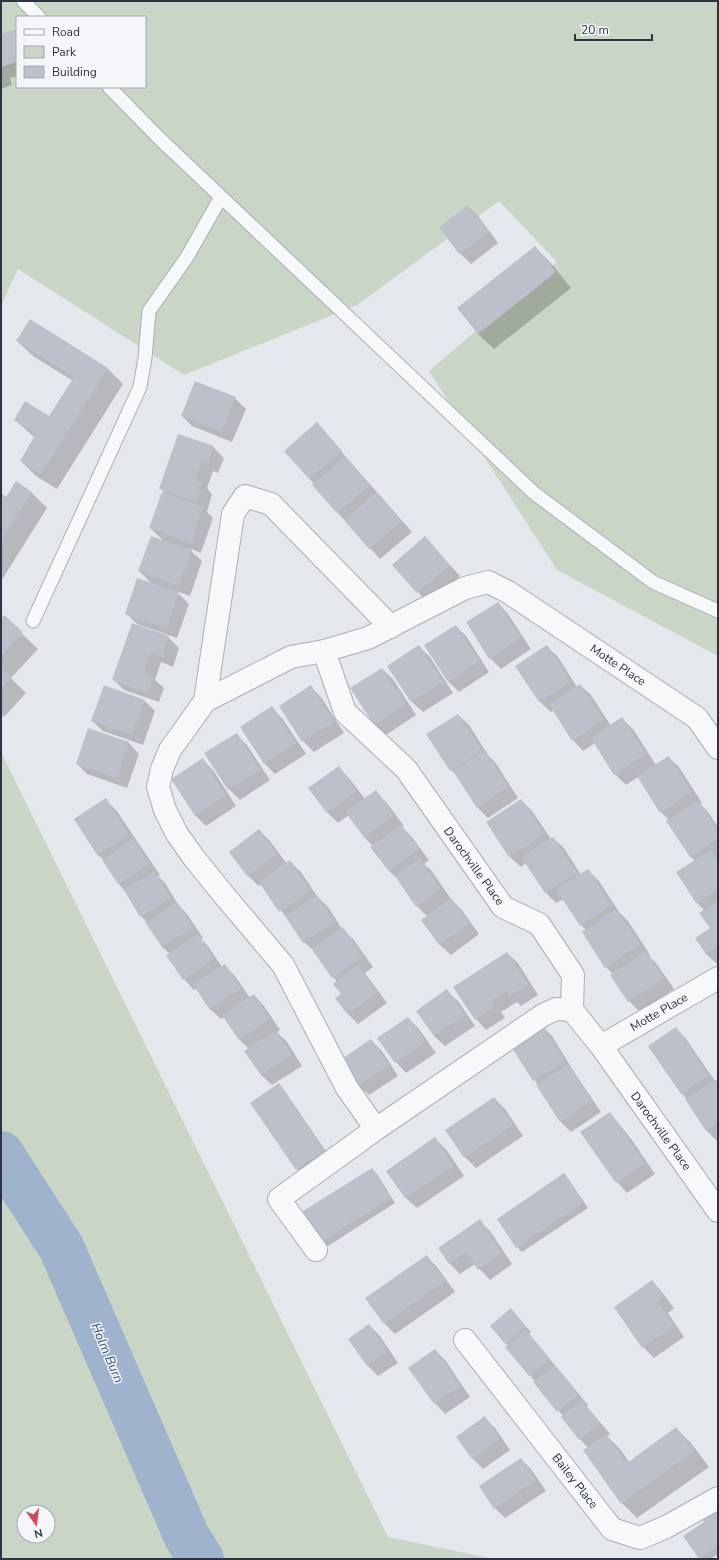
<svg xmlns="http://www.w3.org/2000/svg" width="719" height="1560" viewBox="0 0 719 1560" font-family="'Nunito Sans',sans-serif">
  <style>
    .green { fill: #c9d6c5; fill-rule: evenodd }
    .shadow { fill: #0003 }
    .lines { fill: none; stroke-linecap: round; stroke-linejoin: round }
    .river { stroke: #9fb4cc; stroke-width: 46 }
    .building { fill: #bbc0ca }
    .lane-casing { stroke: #a9aeb7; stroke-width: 15 }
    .street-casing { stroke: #a9aeb7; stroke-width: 24 }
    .lane { stroke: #f7f8fa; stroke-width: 13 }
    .street { stroke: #f7f8fa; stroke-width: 22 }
    .labels { text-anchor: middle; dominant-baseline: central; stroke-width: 3; stroke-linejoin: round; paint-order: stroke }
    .street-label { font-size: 12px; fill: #2b3445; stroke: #f4f6f9 }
    .water-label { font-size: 13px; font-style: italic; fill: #34527a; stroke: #f4f6f9 }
  </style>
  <rect width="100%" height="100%" fill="#e4e7ec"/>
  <path class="green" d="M1 1H718V656L557 570 429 371 557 262 499 201 357 305 184 375 18 269 1 306ZM17 17H145V87H17Z
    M1 752 388 1537 494 1559H1ZM24 1512H48V1536H24Z"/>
  <path class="shadow" d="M17 30V76L10 78 12 85 1 89V35Z
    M468 207 479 217 498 243 471 264 460 253 441 227Z
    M535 247 551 263 571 288 494 349 478 334Z
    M17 341 107 368 123 384 57 489 36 476 21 461 35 438 15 420 50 418 73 381 33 356Z
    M235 398 246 409 232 442 192 426 182 416Z
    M317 424 412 532 380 559 338 513 309 478Z
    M213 447 224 458 218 473 213 471 207 488 212 494 207 512 213 518 201 553 188 548 202 561 190 596 176 591 189 604 177 638 137 624 126 613 152 584 139 571 164 541 150 528 167 495 161 489Z
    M16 483 32 493 47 508 1 581V494L7 498Z
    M425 538 460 576 428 603 394 565Z
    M498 603 508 614 531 649 501 669 490 658Z
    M4 617 38 649 11 678 26 693 4 717 1 714V620Z
    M456 626 466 636 489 672 459 692 448 681Z
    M168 637 179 648 173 667 161 662 155 680 164 688 159 702 124 690 113 679Z
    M419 646 430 657 453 693 423 712 412 702 389 666Z
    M547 646 558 657 577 687 580 685 591 695 611 726 622 719 633 729 656 765 668 757 679 767 702 803 700 804 708 812 718 827V856L717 857 718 858 717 964 706 954 696 938 711 928 705 911 697 903 677 873 695 861 690 856 669 820 661 812 638 777 626 785 615 774 595 743 583 751 573 740 554 710 551 712 540 702 517 666Z
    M382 669 393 679 416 715 386 735 375 724Z
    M310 686 321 697 344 733 314 752 303 741Z
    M144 700 155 711 143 745 103 731 92 721Z
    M272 708 282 718 306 754 275 774 264 763Z
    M458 715 469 725 488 755 495 762 518 798 488 818 477 807 458 777 451 770Z
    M89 729 129 743 139 754 127 788 87 774 77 764Z
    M236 734 247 745 270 780 240 800 229 789Z
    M203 760 213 770 236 806 206 826 195 815Z
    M338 767 349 778 365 799 375 791 386 802 404 826 402 827 411 836 429 860 424 864 431 870 451 899 462 910 479 934 451 955 440 945 422 921 428 917 417 906 400 881 389 871 372 847 373 846 364 837 349 815 338 823 327 812Z
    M106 800 116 810 160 875 158 876 165 883 179 906 187 914 203 938 201 939 208 946 222 967 224 965 235 976 250 998 254 995 264 1006 280 1030 277 1032 287 1042 302 1066 272 1085 261 1075 246 1051 249 1049 239 1039 225 1017 221 1019 210 1009 197 988 194 990 184 979 170 954 162 947 147 922 141 916 124 890 119 884 103 859 98 855 75 819Z
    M521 800 532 811 551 839 553 838 564 848 581 875 588 870 599 881 619 912 628 921 650 955 649 956 656 963 674 989 640 1012 629 1001 613 974 606 967 586 930 581 925 564 899 556 903 546 893 527 863 521 867 510 857 488 822Z
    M259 830 270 841 287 864 290 862 301 872 317 896 328 907 342 929 353 939 373 967 365 973 387 1003 358 1024 348 1014 336 998 342 994 337 982 315 952 304 942 262 884 259 886 248 876 230 852Z
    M507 953 518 963 538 995 521 1006 517 1002 501 1012 505 1018 486 1030 476 1019Z
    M447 991 458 1001 475 1026 445 1046 434 1036Z
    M408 1018 419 1029 436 1053 406 1073 396 1062Z
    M542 1026 552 1036 574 1072 601 1112 571 1132 560 1121 538 1085 511 1045Z
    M676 1028 686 1039 715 1081H718L717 1141 707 1131 687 1099 682 1094 649 1046Z
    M371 1040 382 1051 398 1076 369 1095 358 1085Z
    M279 1084 284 1090 329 1156 302 1174 297 1169Z
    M494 1098 505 1109 523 1136 476 1168 465 1157 447 1130Z
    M610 1113 632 1140 655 1174 627 1193 617 1182Z
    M435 1139 446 1149 464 1176 417 1208 406 1198 388 1171Z
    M372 1169 377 1174 395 1203 328 1246 323 1240Z
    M564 1174 569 1180 588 1208 522 1252 517 1247 498 1219Z
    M479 1221 490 1231 512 1264 490 1280 475 1264 460 1274 449 1263Z
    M427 1257 437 1267 455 1292 395 1334 384 1323Z
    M652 1281 662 1292 674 1308 668 1313 684 1337 654 1358 643 1347Z
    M511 1310 531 1332 529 1334 588 1405 587 1407 610 1434 607 1436 621 1450 629 1462 676 1428 691 1443 709 1467 637 1518 622 1503 588 1448 580 1439 563 1416 507 1347 508 1346 492 1326Z
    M369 1325 380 1336 398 1363 378 1376 368 1366 349 1339Z
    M435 1350 446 1361 470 1397 445 1414 435 1403Z
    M485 1418 495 1428 510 1450 483 1469 472 1458Z
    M521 1459 531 1469 546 1491 505 1518 495 1508Z
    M718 1509V1554L711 1559H701L703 1523Z"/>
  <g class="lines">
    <path class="river" d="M1 1154 61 1247 187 1537 201 1559"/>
  </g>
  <path class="building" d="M17 29V62L1 67V34Z
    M468 205 489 232 459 254 439 227Z
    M535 246 556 272 478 334 457 308Z
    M30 319 108 368 41 474 20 461 36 434 14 420 25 401 49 416 74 377 16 341Z
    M195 381 236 397 221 432 181 416Z
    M317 422 342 451 309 479 284 451Z
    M178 434 214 446 208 463 202 461 196 480 202 482 196 502 159 489Z
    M345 456 370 485 337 513 312 485Z
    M16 481 32 492 1 541V493L6 497Z
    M162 492 203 507 191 543 149 528Z
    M377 492 402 521 369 549 344 520Z
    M151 536 192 550 179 586 138 571Z
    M425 536 450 565 417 593 392 565Z
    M137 578 179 592 166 628 125 614Z
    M498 602 521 638 489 659 466 622Z
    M4 615 23 632 1 657V619Z
    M132 623 169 636 162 657 151 652 144 673 154 677 148 693 112 680Z
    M456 625 480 661 448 682 424 645Z
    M419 645 443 682 411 702 387 666Z
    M547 645 571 682 539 702 515 666Z
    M1 668 11 677 1 688Z
    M382 668 406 704 374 725 350 688Z
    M580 684 604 720 572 741 549 704Z
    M104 685 145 700 132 735 91 721Z
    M311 685 334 722 302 742 279 706Z
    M272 706 296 743 264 764 240 727Z
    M458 714 482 750 450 771 426 734Z
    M622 717 646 754 614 775 591 738Z
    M88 728 129 742 117 778 76 764Z
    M237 733 260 770 228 790 204 753Z
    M485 750 508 787 477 808 453 771Z
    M669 756 692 792 660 813 637 776Z
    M203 758 226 795 195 816 171 779Z
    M339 766 357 791 327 813 308 788Z
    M376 790 394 815 364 837 345 812Z
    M106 798 129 835 97 855 74 819Z
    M521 799 545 834 509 857 486 822Z
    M698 800 718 831V839L690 857 666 821Z
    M401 825 419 849 389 871 370 847Z
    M259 829 277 854 247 876 229 852Z
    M553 837 577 873 545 893 521 857Z
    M133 839 150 864 118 884 102 860Z
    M711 850 718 861V889L696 903 676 872Z
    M420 858 441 889 416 907 395 876Z
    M290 860 311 891 279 912 259 882Z
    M588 869 612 905 580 926 556 889Z
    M154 871 171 898 140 917 124 890Z
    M317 895 335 922 303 943 285 916Z
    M451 898 470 923 439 945 421 920Z
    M718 901V946L706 954 695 938 710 928 699 913Z
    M177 902 193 927 162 947 145 922Z
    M617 909 640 944 605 968 582 932Z
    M343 927 363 956 332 978 311 948Z
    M198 934 214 959 183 980 166 955Z
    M646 951 664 978 628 1002 610 975Z
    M507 952 528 984 509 996 507 991 498 996 491 1001 495 1007 475 1020 453 987Z
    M225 964 241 989 209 1009 193 984Z
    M358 965 378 992 347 1014 335 998 341 994 333 984Z
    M447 989 465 1015 434 1036 416 1011Z
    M254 994 270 1019 239 1040 222 1015Z
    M408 1017 426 1042 395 1063 377 1038Z
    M542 1024 565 1061 533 1081 510 1045Z
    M676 1027 709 1075 681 1094 648 1046Z
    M276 1030 292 1055 261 1075 244 1051Z
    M371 1039 389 1065 358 1086 340 1060Z
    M568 1064 592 1101 560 1122 536 1085Z
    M717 1079 718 1081V1123L706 1131 685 1099Z
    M279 1083 325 1150 296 1170 250 1103Z
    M494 1097 513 1125 464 1158 445 1130Z
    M610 1112 645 1163 616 1183 580 1132Z
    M435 1137 454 1166 405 1198 386 1171Z
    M372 1168 391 1198 322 1241 303 1211Z
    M564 1173 584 1202 516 1248 497 1219Z
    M480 1219 502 1253 478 1270 466 1252 449 1264 438 1248Z
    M427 1255 445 1281 384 1324 365 1298Z
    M652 1280 664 1297 658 1302 674 1326 642 1348 614 1307Z
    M511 1308 526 1327 505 1344 490 1326Z
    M369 1324 388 1352 367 1366 348 1339Z
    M526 1330 550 1359 529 1376 505 1347Z
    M435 1349 461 1386 434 1404 408 1368Z
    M555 1365 579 1394 557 1412 533 1382Z
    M582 1400 600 1423 579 1440 561 1417Z
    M485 1416 500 1439 472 1459 456 1437Z
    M676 1427 694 1451 621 1504 583 1450 606 1434 627 1463Z
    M521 1458 536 1480 494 1509 479 1486Z
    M718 1508V1546L699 1559 683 1536 704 1522 702 1519Z"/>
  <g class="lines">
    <defs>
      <path id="lane" d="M23 1 39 17
        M109 87 161 140 534 493 653 582 718 611
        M33 621 140 387 145 358 149 311 187 257 221 197"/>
      <path id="street" d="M324 651 345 712 406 769 503 907 539 924 573 975 572 1010 601 1046 718 1211
        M205 701 233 514 245 496 271 504 391 627
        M572 1010 556 1009 543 1015 376 1129 347 1088 283 965 223 894 194 858 177 834 165 810 158 787 162 769 170 750 205 701 291 657 324 651 368 638 465 588 488 582 508 592 697 718 718 748
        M601 1046 718 978
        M316 1250 279 1199 376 1129
        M465 1340 612 1529 640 1538 666 1527 718 1498"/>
    </defs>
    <use href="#lane" class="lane-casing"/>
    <use href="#street" class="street-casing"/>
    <use href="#lane" class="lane"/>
    <use href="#street" class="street"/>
  </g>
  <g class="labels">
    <g class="street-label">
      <text transform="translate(618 665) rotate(34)">Motte Place</text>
      <text transform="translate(474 866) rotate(54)">Darochville Place</text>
      <text transform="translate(659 1012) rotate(-30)">Motte Place</text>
      <text transform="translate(661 1131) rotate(54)">Darochville Place</text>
      <text transform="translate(575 1481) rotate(52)">Bailey Place</text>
    </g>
    <g class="water-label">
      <text transform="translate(107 1353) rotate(67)">Holm Burn</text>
    </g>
  </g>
  <rect width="719" height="1560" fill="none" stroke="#2b3445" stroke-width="4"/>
  <rect x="16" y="16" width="130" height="72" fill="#f4f6f9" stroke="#a4a8b1"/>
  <rect x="24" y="29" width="20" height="6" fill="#f7f8fa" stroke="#a4a8b1"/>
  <text x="52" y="36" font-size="12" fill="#2b3445">Road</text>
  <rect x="24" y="46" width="20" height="12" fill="#c9d6c5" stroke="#a4a8b1"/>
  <text x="52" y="56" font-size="12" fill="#2b3445">Park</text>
  <rect x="24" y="66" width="20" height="12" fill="#bbc0ca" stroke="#a4a8b1"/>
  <text x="52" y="76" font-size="12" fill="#2b3445">Building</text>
  <g transform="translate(36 1524) rotate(166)"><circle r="19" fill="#f4f6f9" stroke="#a4a8b1"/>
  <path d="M0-3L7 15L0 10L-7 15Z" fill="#d1495b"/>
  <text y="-6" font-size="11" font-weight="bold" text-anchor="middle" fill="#2b3445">N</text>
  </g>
  <path d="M575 34v6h77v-6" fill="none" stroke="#2b3445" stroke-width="2"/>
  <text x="581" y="34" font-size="12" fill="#2b3445" stroke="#f4f6f9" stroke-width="3" paint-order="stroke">20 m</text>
</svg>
